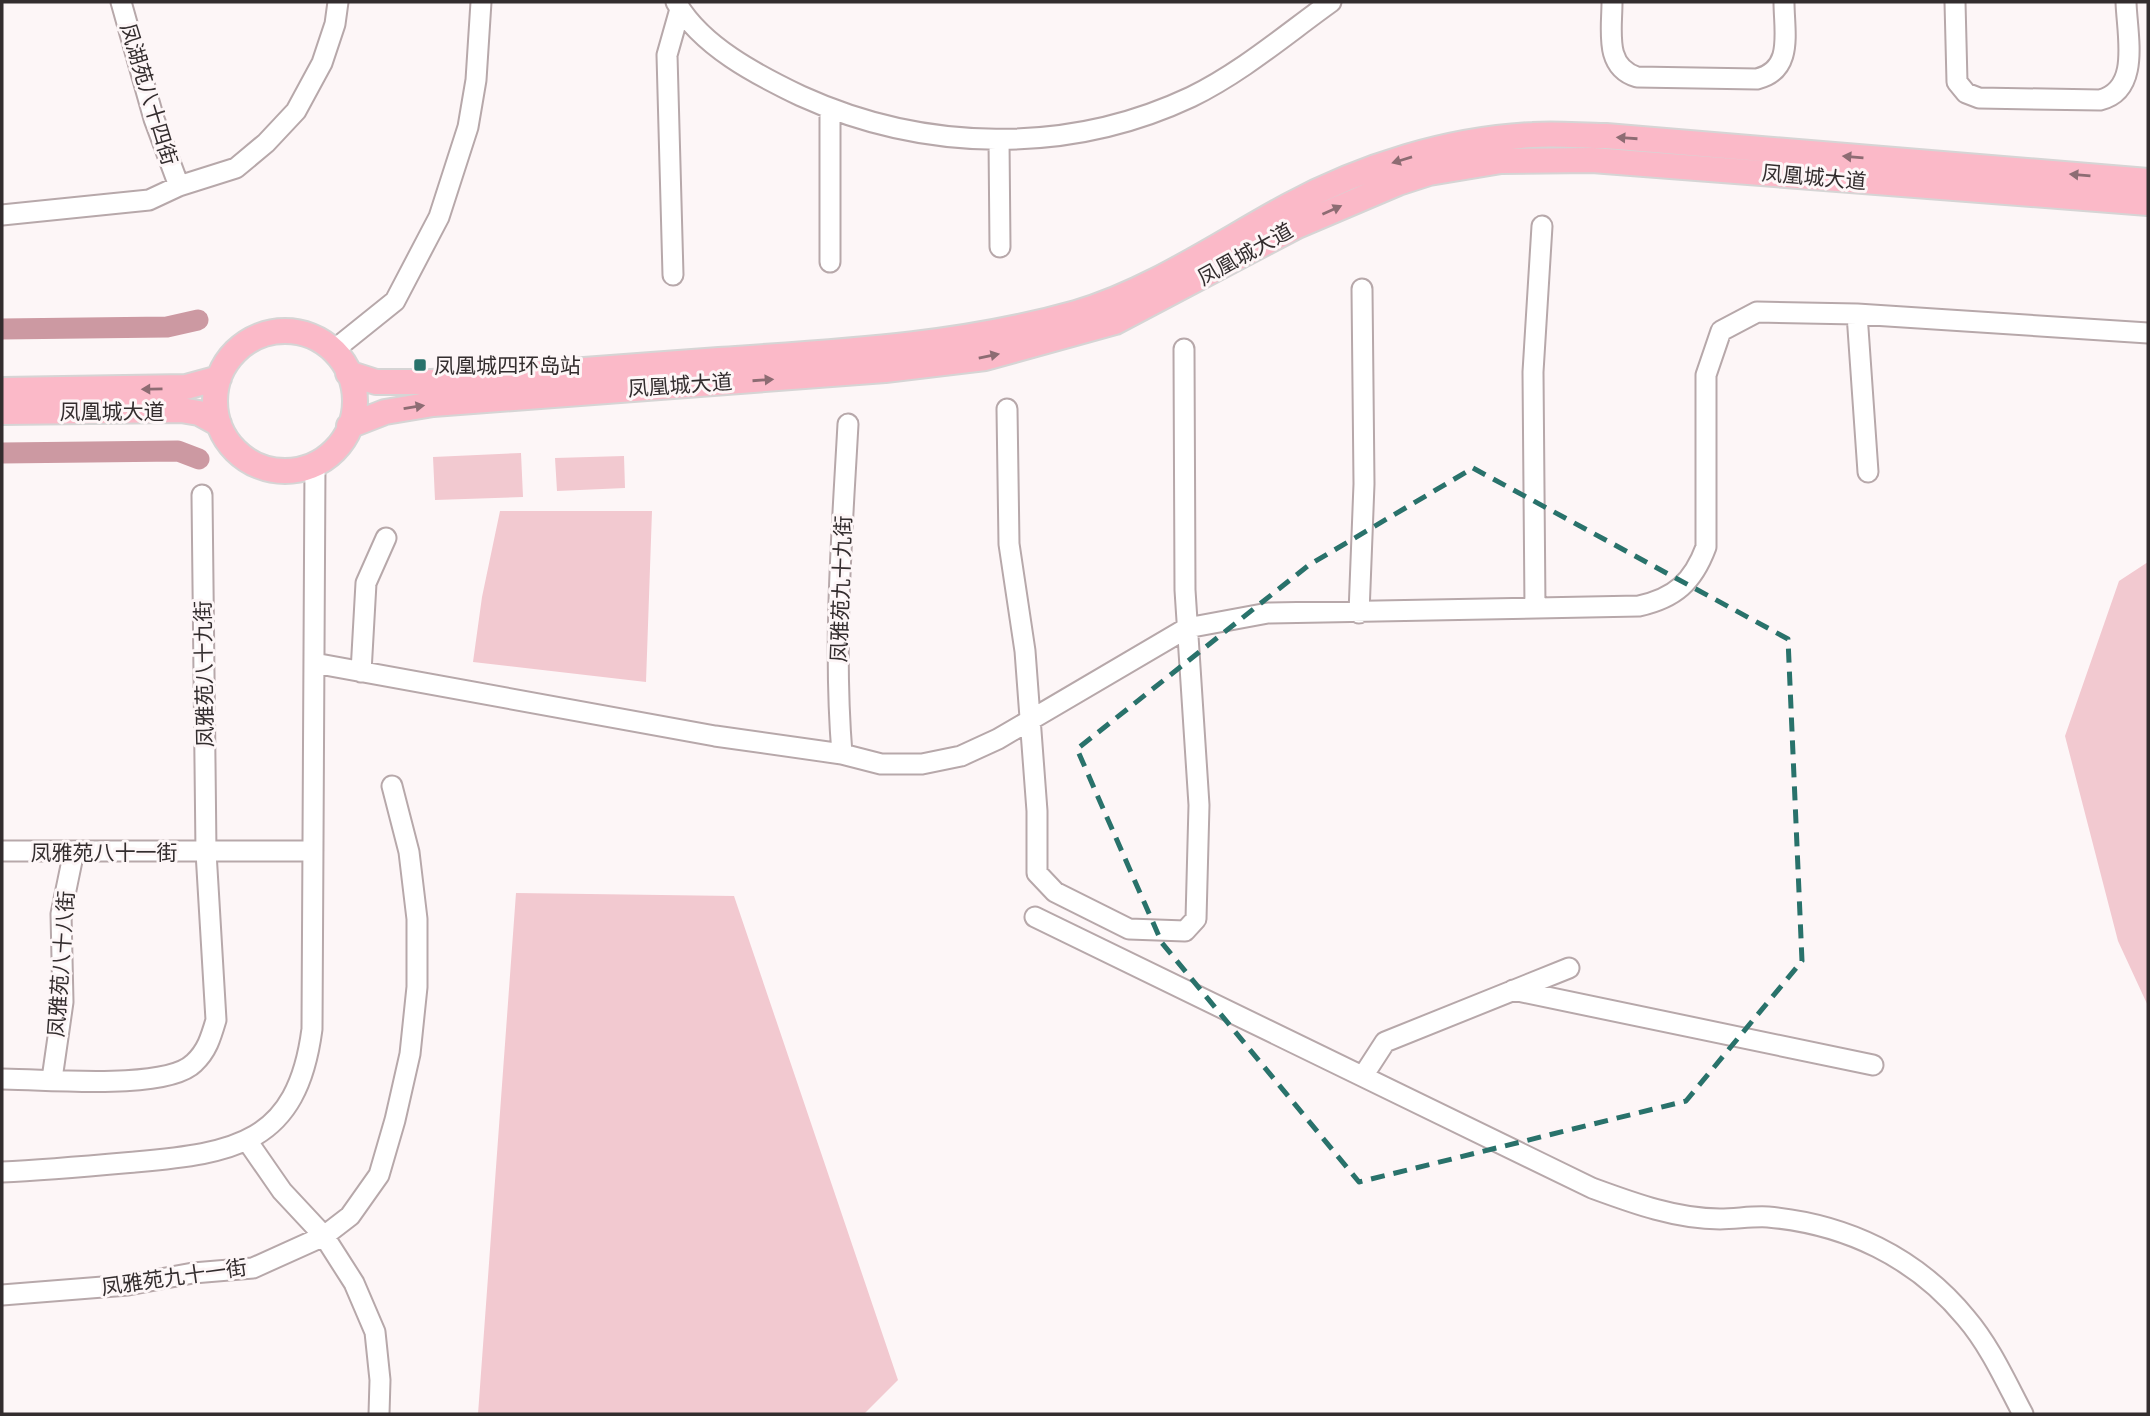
<svg xmlns="http://www.w3.org/2000/svg" width="2150" height="1416" viewBox="0 0 2150 1416" font-family="'PT Sans Narrow','Noto Sans SC',sans-serif">
  <style>
    .green { fill: #f2c9d0 }
    .lines { fill: none; stroke-linecap: round; stroke-linejoin: round }
    .canal { stroke: #cc99a2; stroke-width: 21 }
    .minor-casing { stroke: #b7a8aa; stroke-width: 23 }
    .major-casing { stroke: #d6d5d5; stroke-width: 28 }
    .minor { stroke: #fff; stroke-width: 19 }
    .major { stroke: #fbb9c8; stroke-width: 24 }
    .oneway { fill: #8d6c73 }
    .marked { fill: none; stroke: #29726b; stroke-width: 5; stroke-dasharray: 14 9; stroke-linejoin: round }
    .poi-dot { fill: #29726b; stroke: #fdf6f7; stroke-width: 2.5 }
    .labels { text-anchor: middle; dominant-baseline: central; stroke-width: 6; stroke-linejoin: round; paint-order: stroke }
    .street-label { font-size: 21px; fill: #332d2e; stroke: #fdf6f7 }
    .poi-label { font-size: 21px; fill: #332d2e; stroke: #fdf6f7; text-anchor: start }
  </style>
  <rect width="100%" height="100%" fill="#fdf6f7"/>
  <path class="green" d="M521 453 523 497 435 500 433 457Z
    M624 456 625 488 557 491 555 458Z
    M500 511H652L646 682 473 662 482 597Z
    M2148 562V1006L2118 941 2065 736 2119 581Z
    M516 893 734 896 898 1380 864 1414H478Z"/>
  <g class="lines">
    <path class="canal" d="M2 329 167 327 198 320
      M2 453 178 451 199 459"/>
    <defs>
      <path id="minor" d="M121 2 154 119 179 186
        M676 2C701 46 757 75 801 96 924 152 1068 155 1191 97 1242 72 1285 35 1331 2
        M1612 2C1612 31 1604 67 1637 77L1757 79C1794 70 1784 32 1784 2
        M1955 2 1957 82 1966 93 1979 98 2100 100C2141 90 2127 35 2126 2
        M999 140 1000 247
        M2 215 149 200 179 186 236 168 266 143 296 111 322 63 335 24 338 2
        M830 262V109
        M673 275 667 55 680 9
        M1857 314 1868 472
        M334 350 395 301 439 217 468 127 476 80 481 2
        M1007 409 1009 544 1025 651 1037 811V873L1055 892 1129 929 1185 931 1196 919 1199 805 1185 590 1184 349
        M1535 608 1533 372 1542 226
        M1359 613 1364 484 1362 289
        M314 663 715 736 842 754 881 764H922L961 756 998 739 1187 628 1268 613 1639 606C1675 598 1693 582 1706 547V375L1721 331 1757 312 1857 314 2148 333
        M361 672 366 583 386 538
        M842 754C833 644 842 534 848 424
        M2 851H313
        M1035 917 1592 1188C1633 1203 1676 1219 1720 1219 1736 1219 1752 1216 1768 1217 1846 1224 1916 1257 1966 1318 1990 1346 2006 1382 2023 1414
        M1513 990 1873 1065
        M1363 1076 1385 1042 1569 968
        M2 1079C44 1079 166 1091 194 1063 207 1051 211 1037 216 1020L206 852 202 495
        M52 1079 63 1002 61 914 74 851
        M248 1142 282 1191 324 1236 354 1283 375 1332 380 1380 379 1414
        M2 1172C46 1170 90 1166 135 1162 235 1153 297 1144 312 1029L315 465
        M2 1295 128 1285 193 1273 253 1268 324 1236 350 1216 379 1175 395 1120 410 1054 417 987V919L409 852 392 786"/>
      <path id="major" d="M215 401a70 70 0 1 1 140 0a70 70 0 1 1-140 0Z
        M348 373 376 382H432C528 374 623 367 719 360 839 352 959 346 1076 313 1151 291 1220 243 1288 206 1362 166 1449 139 1533 135 1557 133 1582 136 1606 136L2148 181
        M2 390 186 387 219 378
        M2 412 181 410 199 413 219 424
        M349 426 385 412 433 404 885 370 985 358 1115 322 1297 226 1398 183 1429 173 1501 161 1592 160 2148 203"/>
    </defs>
    <use href="#minor" class="minor-casing"/>
    <use href="#major" class="major-casing"/>
    <use href="#minor" class="minor"/>
    <use href="#major" class="major"/>
  </g>
  <defs><path id="oneway-solid" d="M-6-.8H1V-3.2L6.5 0L1 3.2V.8H-6Z" transform="scale(1.75)"/></defs>
  <g class="oneway">
    <use href="#oneway-solid" transform="translate(1627 138) rotate(-176)"/>
    <use href="#oneway-solid" transform="translate(1853 157) rotate(-175)"/>
    <use href="#oneway-solid" transform="translate(1402 160) rotate(163)"/>
    <use href="#oneway-solid" transform="translate(2080 175) rotate(-175)"/>
    <use href="#oneway-solid" transform="translate(1332 210) rotate(-24)"/>
    <use href="#oneway-solid" transform="translate(989 356) rotate(-12)"/>
    <use href="#oneway-solid" transform="translate(763 380) rotate(-4)"/>
    <use href="#oneway-solid" transform="translate(152 389) rotate(179)"/>
    <use href="#oneway-solid" transform="translate(414 407) rotate(-9)"/>
  </g>
  <path class="marked" d="M1473 468 1788 639 1802 961 1686 1101 1359 1182 1162 943 1077 749 1309 565Z"/>
  <rect class="poi-dot" x="413" y="358" width="14" height="14" rx="3.5"/>
  <g class="labels">
    <g class="street-label">
      <text transform="translate(149 94) rotate(73)">凤湖苑八十四街</text>
      <text transform="translate(1814 177) rotate(5)">凤凰城大道</text>
      <text transform="translate(1245 254) rotate(-29)">凤凰城大道</text>
      <text transform="translate(680 385) rotate(-4)">凤凰城大道</text>
      <text x="112" y="411">凤凰城大道</text>
      <text transform="translate(841 589) rotate(-88)">凤雅苑九十九街</text>
      <text transform="translate(204 674) rotate(-91)">凤雅苑八十九街</text>
      <text x="104" y="852">凤雅苑八十一街</text>
      <text transform="translate(61 964) rotate(-86)">凤雅苑八十八街</text>
      <text transform="translate(174 1277) rotate(-8)">凤雅苑九十一街</text>
    </g>
    <g class="poi-label">
      <text x="434" y="365">凤凰城四环岛站</text>
    </g>
  </g>
  <rect width="2150" height="1416" fill="none" stroke="#332d2e" stroke-width="7"/>
</svg>
